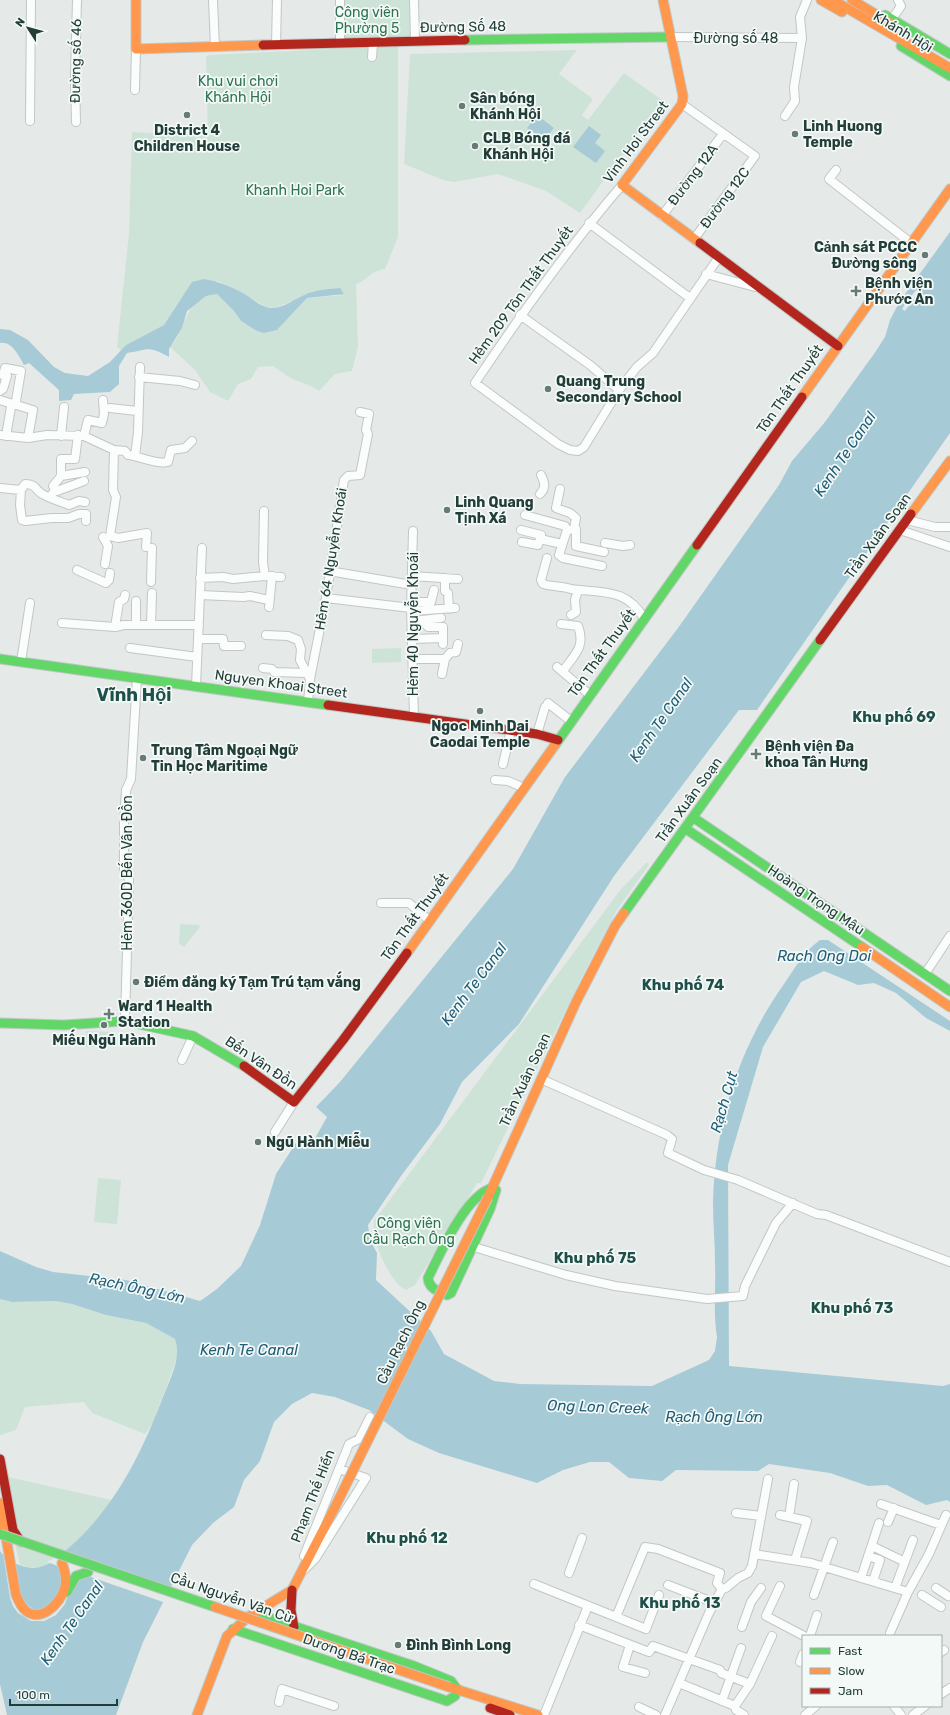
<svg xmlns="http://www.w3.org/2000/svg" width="950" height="1715" viewBox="0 0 950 1715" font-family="Rubik,sans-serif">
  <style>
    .green { fill: #cee3d7 }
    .water { fill: #a7cad7 }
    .pier { fill: #e5eae8 }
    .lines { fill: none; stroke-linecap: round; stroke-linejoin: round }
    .street-casing { stroke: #c2c7c5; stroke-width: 10 }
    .fast-casing { stroke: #c0c8c6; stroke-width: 11 }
    .slow-casing { stroke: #c0c8c6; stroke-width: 11 }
    .jam-casing { stroke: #c0c8c6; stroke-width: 11 }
    .street { stroke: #fbfcfc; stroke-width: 8 }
    .fast { stroke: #63d668; stroke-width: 9 }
    .slow { stroke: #ff974d; stroke-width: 9 }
    .jam { stroke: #b3261e; stroke-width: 9 }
    .fast-bridge-casing { stroke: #c0c8c6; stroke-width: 11; stroke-linecap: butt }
    .slow-bridge-casing { stroke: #c0c8c6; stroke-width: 11; stroke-linecap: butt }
    .fast-bridge { stroke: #63d668; stroke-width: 9 }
    .slow-bridge { stroke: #ff974d; stroke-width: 9 }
    .poi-dot { fill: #677a76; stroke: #f3f9f7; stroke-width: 1.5 }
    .labels { text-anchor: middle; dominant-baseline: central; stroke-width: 3.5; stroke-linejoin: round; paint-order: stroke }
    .park-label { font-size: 14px; fill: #2e7352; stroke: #f3f9f7 }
    .street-label { font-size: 14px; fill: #233d39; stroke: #f3f9f7 }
    .poi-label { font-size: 14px; font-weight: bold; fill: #233d39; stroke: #f3f9f7; text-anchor: start }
    .water-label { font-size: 15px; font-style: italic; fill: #1f5d78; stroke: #f3f9f7 }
    .neighbourhood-label { font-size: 15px; font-weight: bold; fill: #1f4f49; stroke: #f3f9f7 }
    .district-label { font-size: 18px; font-weight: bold; fill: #1f4f49; stroke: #f3f9f7 }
  </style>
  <rect width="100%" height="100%" fill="#e5eae8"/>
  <path class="green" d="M343 0H411L412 39 343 42Z
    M398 46V237L385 269C369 271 366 282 356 284L358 347 352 371 335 374 319 391 311 386 290 378 273 366 258 367 251 379 238 384 228 401 210 392 195 370 170 347 177 338 191 307 206 296 217 294 234 311 241 321 257 331 264 333 277 330 307 298 344 295 305 294 296 300 274 308 266 307 242 293 217 281 169 318 164 325 126 345 121 351 117 347 129 233 132 132 208 136 206 57 209 55Z
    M577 50 559 74 593 99 582 115 588 120 624 73 662 100 580 213 546 191 498 174 454 182 443 180 404 164 410 54Z
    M401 648V662L372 663V649Z
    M646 863H648L649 865 617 910 586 969 481 1183H477L415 1285 406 1290C393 1285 379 1254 375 1240 373 1235 374 1227 374 1221L621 889Z
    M180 924 199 925 200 927 184 947 179 944Z
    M132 1001 146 1002 145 1013 131 1012Z
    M86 1031 114 1032V1047H86Z
    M98 1178 121 1180 117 1224 94 1222Z
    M0 1299 12 1302 55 1301 72 1304 106 1315 146 1323 175 1339 178 1348 177 1358 153 1423 145 1434 92 1413 84 1402 25 1407 16 1430 0 1435Z
    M1 1473 12 1478 112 1500C98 1519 65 1560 42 1567 35 1569 28 1567 20 1565L9 1520Z"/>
  <path class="water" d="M537 115 554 128 544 140 527 128Z
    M589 126 601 135 595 143 605 151 596 163 573 147Z
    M950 232V433L757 710H739L614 876 519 1024 462 1082 440 1124 401 1176 368 1225 370 1240 377 1253 376 1280 431 1331 444 1354 494 1381 520 1384 652 1386 709 1360 715 1351 717 1337C713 1314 716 1288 715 1264 715 1244 713 1223 713 1203 715 1124 738 1049 784 984 795 968 804 951 820 940H828L950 1021V1031L926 1018 896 993 874 983 858 985 824 971 801 982 763 1047 728 1165 729 1366 943 1386 950 1384V1502L947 1500 926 1505 887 1485 868 1486 830 1473 769 1464 758 1471 676 1470 662 1481 629 1478 609 1462H590L563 1470 537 1483 439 1453 408 1439 369 1410 335 1397 312 1393 292 1404 274 1422 260 1461 244 1480 234 1507 213 1523 192 1545 143 1642 116 1715H7L0 1684V1551C9 1563 29 1572 43 1566 54 1563 64 1552 72 1545 117 1504 142 1452 163 1397 170 1379 182 1358 175 1339L146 1323 106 1315 72 1304 55 1301 12 1302 0 1299V1251L36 1267 53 1272 126 1280 200 1301 217 1289 241 1266 260 1225 276 1174 301 1135 314 1140 327 1117 316 1107 340 1082 513 869 565 777 678 628 779 485 792 461 825 422 876 351 885 337 890 320 900 301Z
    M204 279C217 281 229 286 241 292 251 297 262 309 274 308 285 307 295 299 304 295 315 290 329 289 340 288L344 294 307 298 277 330 264 333 257 331 241 321 234 311 217 294 206 296 187 311 182 328 169 349V357C147 345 150 350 127 353L119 366V384L110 392 74 394 71 400 59 401V390L29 363 24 365C19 356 12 341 0 343V329L10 330 28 340 54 367 65 373 88 376 110 362 126 345 164 325 192 282Z"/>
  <path class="pier" d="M916 290 919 292 905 311 902 309 907 301 903 297 904 295 909 299Z
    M3 1553H5L20 1599 37 1612 55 1603 63 1579 58 1566 47 1562 54 1558 173 1589 166 1603 85 1575 71 1586 65 1604 56 1615 44 1621H31L18 1613 13 1606 10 1598Z"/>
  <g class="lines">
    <defs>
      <path id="street" d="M213 0 215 47
        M414 0 415 41
        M892 19 901 6 898 0
        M670 37 802 38
        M340 43V0
        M276 45 277 0
        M372 57 373 43
        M135 90 136 49
        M682 104 755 156 694 239
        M785 116 795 101 794 87 802 38 800 17 807 0
        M30 121 31 0
        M76 122 75 78 77 0
        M836 170 829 179 911 243
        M622 185C568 248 521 314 475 383L558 444 570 450 578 451 584 447 619 390 637 367 653 353 719 257
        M662 216 723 134
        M589 223 690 298
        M706 274 755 287
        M520 315 590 365 619 390
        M139 377 180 381 195 385
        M0 391 3 389 7 376 3 375 5 368 21 371 16 401 11 407 6 436
        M0 400 33 410 28 438
        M110 408 137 411
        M0 435 28 438 47 435 84 436 114 450 125 451 128 455C139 456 158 465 168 462L171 450 185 448 192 441
        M61 436 64 407
        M84 436 88 420 102 423 104 414 103 400
        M114 450 113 490 116 497 110 536 118 538 147 533 146 547
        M135 456 138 432 140 367
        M61 476 85 472
        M0 488 21 490 25 484C37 484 36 492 44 495 52 499 61 502 69 505L79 501 85 502
        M560 489 556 508 570 513 576 518 574 529
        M21 490 20 505 22 520 25 521 52 518H68L79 514H86V521
        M55 490 57 491 84 481
        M540 494C546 488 545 483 541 475
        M50 497 55 490 53 486 61 476V459H75L78 435
        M264 511 263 562 265 576
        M525 515 565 526 567 530 559 555 563 558 602 566
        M907 520 935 527H950
        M521 530 541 535 540 539 562 544
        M567 530 576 529V546L604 552
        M900 530 950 547
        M413 531 411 608 414 717
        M103 537 108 546 105 564
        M522 542 538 545 540 539
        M605 543 623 546 630 545
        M547 558 541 580 543 584C553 587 563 586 571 589 601 593 628 588 644 619
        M77 570 106 583 109 580 110 573
        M329 571 412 585
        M412 576 458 579
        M200 578 223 577 233 579 265 576 281 577
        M445 578V591L448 593 449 609
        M151 582 152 548
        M200 595 243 597 250 596 269 600
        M326 598 411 608
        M411 602H431L434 590
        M269 607 272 576
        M412 611 455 608
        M571 615 576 612 575 600 578 590
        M412 621 441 618
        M425 621V624L428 627H443V644
        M62 623 115 627 124 625H199
        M561 624 578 626C586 647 574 655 563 671
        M136 625V601
        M151 625 152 593
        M115 627 119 602 124 599 125 595
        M266 635 288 636 298 640 301 649 300 660 310 679
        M198 639H223L224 646H241
        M412 639 443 638
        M130 648 197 657
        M413 659H445
        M21 662 30 603
        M557 667 590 695
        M263 668 272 669 274 672 307 673
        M442 674 445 659 450 653 456 652 458 644
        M196 686 202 548
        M308 702 310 679 326 598 344 480 348 476 360 475 368 434 366 430 369 414 360 412
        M548 703 571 721
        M537 734 545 707
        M503 764 511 730
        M495 780 508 781 524 788
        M381 903H409L430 921
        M925 974 950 936
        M125 1021 129 879 124 871V823L126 790 131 779 137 678
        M182 1060 193 1036
        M541 1079 667 1135 672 1139 668 1153 704 1170 738 1180 817 1214 826 1215 950 1262
        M275 1132 294 1102
        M474 1247 566 1275 615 1286 707 1299 743 1296 745 1286 776 1223 793 1203
        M881 1504 941 1525
        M736 1513 761 1516
        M780 1515 807 1521 795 1560
        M789 1517 794 1484
        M888 1522 894 1508
        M872 1546 905 1562
        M754 1554 811 1563 908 1592
        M304 1556 349 1444 359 1439 370 1417
        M868 1556 880 1560 873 1581
        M304 1570 315 1559 366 1478 339 1469
        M569 1573 582 1538
        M861 1578 879 1523
        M534 1584 646 1629 659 1595
        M668 1585 715 1603
        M780 1586 766 1616 804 1636
        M895 1588 913 1540
        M936 1588 948 1596
        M814 1595 833 1542
        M922 1595 941 1607
        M616 1617 645 1547 658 1549 720 1573 717 1583 722 1589
        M579 1625 649 1652 653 1646 720 1670 721 1673 750 1684
        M742 1627 751 1602 761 1588
        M890 1633 908 1592 929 1554 946 1515
        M810 1636 817 1615
        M630 1645 623 1667 645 1673
        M941 1652 944 1650
        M800 1662 803 1654
        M679 1683 735 1706 736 1710 744 1715
        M941 1694 950 1688
        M722 1701 741 1648
        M279 1702 282 1689 334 1706
        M735 1706 750 1684 772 1636
        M894 1706 901 1715
        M639 1707 656 1715
        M544 1715 588 1606
        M665 1715 709 1613 722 1589 726 1588 738 1578 748 1573 752 1566 768 1479
        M805 1715 816 1706
        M913 1715 925 1706"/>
      <path id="fast" d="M885 15 950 54
        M465 40 670 37
        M901 46 950 76
        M0 659 328 705
        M555 745 697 545
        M694 818 950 991
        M686 829 862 947
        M624 913 820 640
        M0 1023 64 1025 125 1021 193 1036 244 1066
        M492 1188C465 1196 440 1254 428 1278 429 1289 438 1291 447 1295L451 1293 490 1209 496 1190
        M67 1592 76 1576 88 1572
        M254 1613 414 1666 451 1681 457 1689
        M233 1629 447 1701 455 1696"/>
      <path id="slow" d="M136 0V49L263 45
        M663 0 683 96 682 104 622 185 700 243
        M821 0 842 12
        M833 0 950 68
        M852 0 892 24
        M802 397 950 189
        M911 514 950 461
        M862 947 950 1007
        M407 953 555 745
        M488 1197 576 1002 615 926 624 913
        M0 1503 16 1595C18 1599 20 1605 24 1609 39 1625 61 1604 65 1587 67 1579 65 1571 62 1563
        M449 1687 538 1715
        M197 1715 227 1636 248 1617 292 1590 335 1507"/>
      <path id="jam" d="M263 45 465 40
        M700 243 838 346
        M697 545 802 397
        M820 640 911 514
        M328 705 537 734 558 740
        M244 1066 294 1102 343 1040 407 953
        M0 1459 13 1530 21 1542
        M292 1590 291 1610 294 1627
        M490 1708 510 1715"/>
    </defs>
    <use href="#street" class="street-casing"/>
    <use href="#fast" class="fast-casing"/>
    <use href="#slow" class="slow-casing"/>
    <use href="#jam" class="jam-casing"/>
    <use href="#street" class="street"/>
    <use href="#fast" class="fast"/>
    <use href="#slow" class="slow"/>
    <use href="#jam" class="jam"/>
    <defs>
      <path id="fast-bridge" d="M0 1534 215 1607"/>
      <path id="slow-bridge" d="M335 1507 488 1197
        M215 1607 449 1687"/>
    </defs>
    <use href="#fast-bridge" class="fast-bridge-casing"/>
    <use href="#slow-bridge" class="slow-bridge-casing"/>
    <use href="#fast-bridge" class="fast-bridge"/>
    <use href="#slow-bridge" class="slow-bridge"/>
  </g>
  <g class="poi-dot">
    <circle cx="462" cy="106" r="4"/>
    <circle cx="187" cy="115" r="4"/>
    <circle cx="795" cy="134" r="4"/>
    <circle cx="475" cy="146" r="4"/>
    <circle cx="925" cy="255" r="4"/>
    <path d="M854 285h4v4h4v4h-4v4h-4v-4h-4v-4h4z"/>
    <circle cx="548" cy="389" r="4"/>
    <circle cx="447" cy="510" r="4"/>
    <circle cx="480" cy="711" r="4"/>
    <path d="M754 748h4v4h4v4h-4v4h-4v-4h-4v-4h4z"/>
    <circle cx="143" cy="758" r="4"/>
    <circle cx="136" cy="982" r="4"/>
    <path d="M107 1008h4v4h4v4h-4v4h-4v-4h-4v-4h4z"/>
    <circle cx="104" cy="1025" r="4"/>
    <circle cx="258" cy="1142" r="4"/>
    <circle cx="398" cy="1645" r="4"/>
  </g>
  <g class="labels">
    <g class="park-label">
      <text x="367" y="12">Công viên<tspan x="367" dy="16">Phường 5</tspan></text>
      <text x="238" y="81">Khu vui chơi<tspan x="238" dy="16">Khánh Hội</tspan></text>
      <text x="295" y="190">Khanh Hoi Park</text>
      <text x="409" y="1223">Công viên<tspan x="409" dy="16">Cầu Rạch Ông</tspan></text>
    </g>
    <g class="street-label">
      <text transform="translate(463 27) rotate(-1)">Đường Số 48</text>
      <text transform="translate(903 32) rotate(31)">Khánh Hội</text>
      <text x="736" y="38">Đường số 48</text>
      <text transform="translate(76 61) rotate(-89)">Đường số 46</text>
      <text transform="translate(636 142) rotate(-53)">Vinh Hoi Street</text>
      <text transform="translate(693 175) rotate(-53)">Đường 12A</text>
      <text transform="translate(725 198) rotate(-53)">Đường 12C</text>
      <text transform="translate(521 295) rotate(-54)">Hẻm 209 Tôn Thất Thuyết</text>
      <text transform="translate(790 389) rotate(-55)">Tôn Thất Thuyết</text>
      <text transform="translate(878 536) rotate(-54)">Trần Xuân Soạn</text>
      <text transform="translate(331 559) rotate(-81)">Hẻm 64 Nguyễn Khoái</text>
      <text transform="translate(413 624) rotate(-90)">Hẻm 40 Nguyễn Khoái</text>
      <text transform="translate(602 653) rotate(-54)">Tôn Thất Thuyết</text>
      <text transform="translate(281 684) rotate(8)">Nguyen Khoai Street</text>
      <text transform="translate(689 800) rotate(-54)">Trần Xuân Soạn</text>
      <text transform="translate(127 873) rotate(-90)">Hẻm 360D Bến Vân Đồn</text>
      <text transform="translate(816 900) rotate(34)">Hoàng Trọng Mậu</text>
      <text transform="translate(415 917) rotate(-54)">Tôn Thất Thuyết</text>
      <text transform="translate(261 1063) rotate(34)">Bến Vân Đồn</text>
      <text transform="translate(525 1080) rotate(-65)">Trần Xuân Soạn</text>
      <text transform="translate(401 1342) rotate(-64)">Cầu Rạch Ông</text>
      <text transform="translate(313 1496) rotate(-69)">Phạm Thế Hiển</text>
      <text transform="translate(232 1598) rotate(19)">Cầu Nguyễn Văn Cừ</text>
      <text transform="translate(349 1654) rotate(19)">Dương Bá Trạc</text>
    </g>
    <g class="poi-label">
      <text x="470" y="98">Sân bóng<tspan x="470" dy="16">Khánh Hội</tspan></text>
      <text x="803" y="126">Linh Huong<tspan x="803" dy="16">Temple</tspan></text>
      <text x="187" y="130" text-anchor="middle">District 4<tspan x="187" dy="16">Children House</tspan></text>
      <text x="483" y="138">CLB Bóng đá<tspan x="483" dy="16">Khánh Hội</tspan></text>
      <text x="917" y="247" text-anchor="end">Cảnh sát PCCC<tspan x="917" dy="16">Đường sông</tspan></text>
      <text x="865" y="283">Bệnh viện<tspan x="865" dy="16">Phước An</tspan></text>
      <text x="556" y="381">Quang Trung<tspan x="556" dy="16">Secondary School</tspan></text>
      <text x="455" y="502">Linh Quang<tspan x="455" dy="16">Tịnh Xá</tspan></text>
      <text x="480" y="726" text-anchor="middle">Ngoc Minh Dai<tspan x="480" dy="16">Caodai Temple</tspan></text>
      <text x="765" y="746">Bệnh viện Đa<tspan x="765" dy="16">khoa Tân Hưng</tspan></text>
      <text x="151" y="750">Trung Tâm Ngoại Ngữ<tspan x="151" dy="16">Tin Học Maritime</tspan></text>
      <text x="144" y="982">Điểm đăng ký Tạm Trú tạm vắng</text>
      <text x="118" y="1006">Ward 1 Health<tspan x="118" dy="16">Station</tspan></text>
      <text x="104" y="1040" text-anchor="middle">Miếu Ngũ Hành</text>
      <text x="266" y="1142">Ngũ Hành Miễu</text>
      <text x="406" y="1645">Đình Bình Long</text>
    </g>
    <g class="water-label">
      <text transform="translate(845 454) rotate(-56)">Kenh Te Canal</text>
      <text transform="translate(661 720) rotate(-55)">Kenh Te Canal</text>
      <text x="824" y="956">Rach Ong Doi</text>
      <text transform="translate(474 984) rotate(-53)">Kenh Te Canal</text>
      <text transform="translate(724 1102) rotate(-74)">Rạch Cụt</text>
      <text transform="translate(137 1288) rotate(12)">Rạch Ông Lớn</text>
      <text x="249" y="1350">Kenh Te Canal</text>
      <text transform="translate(598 1407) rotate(2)">Ong Lon Creek</text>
      <text x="714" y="1417">Rạch Ông Lớn</text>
      <text transform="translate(72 1623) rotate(-55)">Kenh Te Canal</text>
    </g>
    <g class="neighbourhood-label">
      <text x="894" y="717">Khu phố 69</text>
      <text x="683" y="985">Khu phố 74</text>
      <text x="595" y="1258">Khu phố 75</text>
      <text x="852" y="1308">Khu phố 73</text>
      <text x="407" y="1538">Khu phố 12</text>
      <text x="680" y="1603">Khu phố 13</text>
    </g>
    <g class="district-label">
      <text x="134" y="695">Vĩnh Hội</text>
    </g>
  </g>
  <rect x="802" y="1635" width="140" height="72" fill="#f3f9f7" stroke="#a0aeab"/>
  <rect x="810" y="1648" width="20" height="6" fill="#63d668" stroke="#a0aeab"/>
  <text x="838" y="1655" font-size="12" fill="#233d39">Fast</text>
  <rect x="810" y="1668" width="20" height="6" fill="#ff974d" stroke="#a0aeab"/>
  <text x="838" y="1675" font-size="12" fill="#233d39">Slow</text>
  <rect x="810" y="1688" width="20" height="6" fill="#b3261e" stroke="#a0aeab"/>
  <text x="838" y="1695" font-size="12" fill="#233d39">Jam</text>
  <g transform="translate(28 28) rotate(306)" stroke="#f3f9f7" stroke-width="3" paint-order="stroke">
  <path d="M0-3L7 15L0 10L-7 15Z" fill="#233d39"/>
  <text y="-6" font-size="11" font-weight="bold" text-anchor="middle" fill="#233d39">N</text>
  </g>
  <path d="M10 1699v6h107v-6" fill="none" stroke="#233d39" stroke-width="2"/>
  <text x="16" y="1699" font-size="12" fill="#233d39" stroke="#f3f9f7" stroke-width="3" paint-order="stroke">100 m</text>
</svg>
